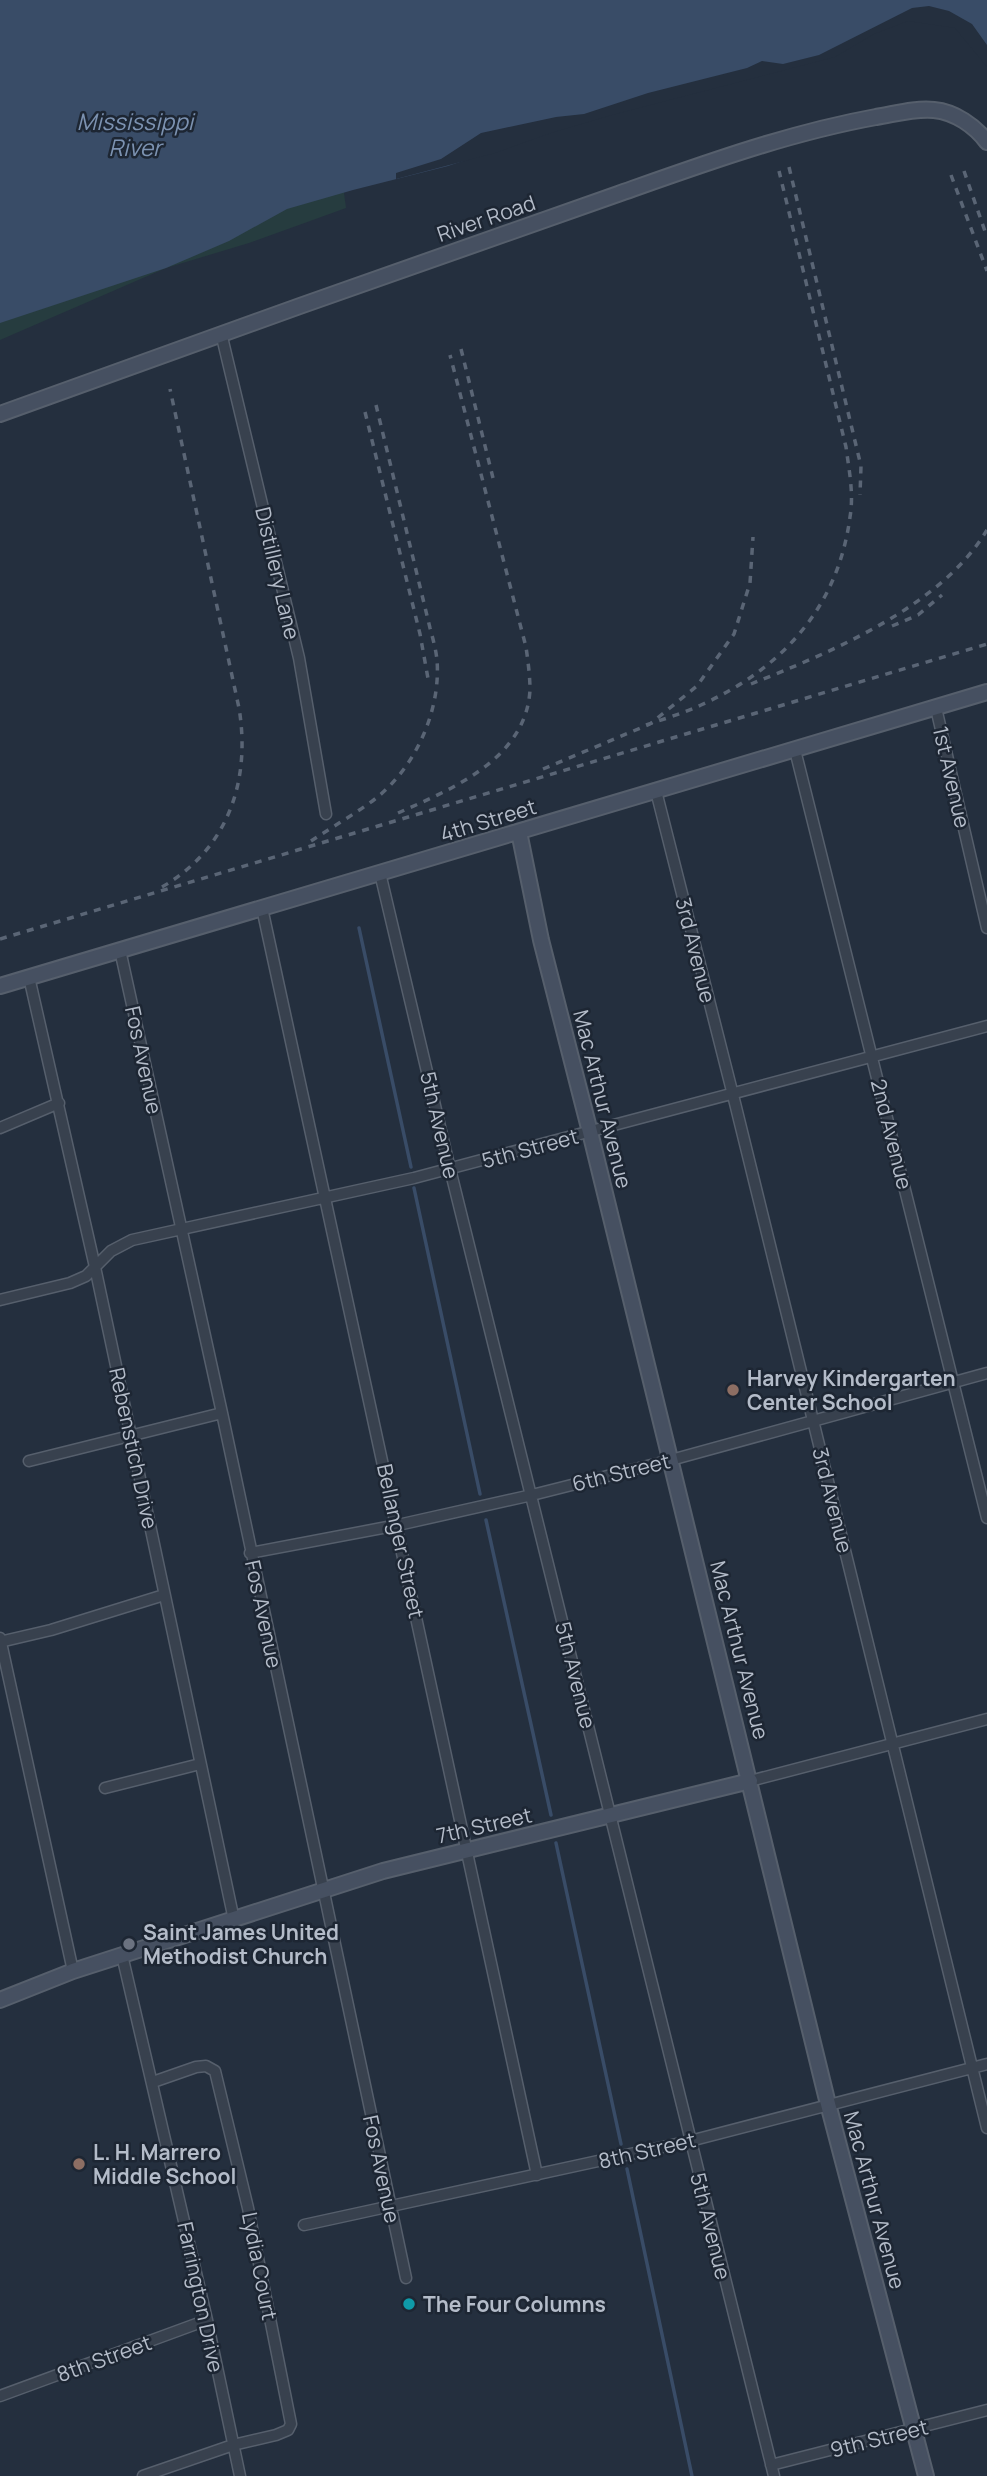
<svg xmlns="http://www.w3.org/2000/svg" width="987" height="2476" viewBox="0 0 987 2476" font-family="Manrope,sans-serif">
  <style>
    .green { fill: #263c3f }
    .water { fill: #394c67 }
    .pier { fill: #242f3e }
    .lines { fill: none; stroke-linecap: round; stroke-linejoin: round }
    .stream { stroke: #394c67; stroke-width: 3.5 }
    .street-casing { stroke: #565f6c; stroke-width: 13 }
    .secondary-casing { stroke: #565f6c; stroke-width: 18 }
    .street { stroke: #38414e; stroke-width: 10 }
    .secondary { stroke: #465061; stroke-width: 14 }
    .rail { stroke: #5a6575; stroke-width: 3.5; stroke-dasharray: 7 7; stroke-linecap: butt }
    .education-dot { fill: #8d6e63; stroke: #1d2633; stroke-width: 2.5 }
    .worship-dot { fill: #6b7280; stroke: #1d2633; stroke-width: 2.5 }
    .culture-dot { fill: #0f9aa8; stroke: #1d2633; stroke-width: 2.5 }
    .labels { text-anchor: middle; dominant-baseline: central; stroke-width: 5; stroke-linejoin: round; paint-order: stroke }
    .street-label { font-size: 21px; fill: #b4bcc9; stroke: #1d2633 }
    .poi-label { font-size: 21px; font-weight: bold; fill: #b4bcc9; stroke: #1d2633; text-anchor: start }
    .water-label { font-size: 23px; font-style: italic; fill: #7c92b1; stroke: #1d2633 }
  </style>
  <rect width="100%" height="100%" fill="#242f3e"/>
  <path class="green" d="M342 178 346 208 249 243 166 268 0 340V303Z"/>
  <path class="water" d="M0 0H987V63L957 25 908 18 872 31 834 53 611 111 448 166 353 190 287 209 229 241 166 268 0 323Z"/>
  <path class="pier" d="M929 6 949 11 972 24 987 45V67L955 28 908 21 874 34 835 57 612 115 551 133 495 153 396 179V173L441 159 481 133 556 117 584 114 648 93 747 68 762 61 783 64 819 55 912 8Z"/>
  <g class="lines">
    <path class="stream" d="M359 928 411 1167
      M414 1188 480 1494
      M486 1520 551 1815
      M556 1843 621 2144
      M627 2169 692 2476"/>
    <defs>
      <path id="street" d="M221 333 299 658 326 814
        M936 708 987 928
        M795 750 987 1518
        M656 791 733 1095 987 2128
        M380 873 450 1169 774 2476
        M262 908 537 2175
        M120 950 222 1413 406 2278
        M29 977 95 1267 234 1920
        M0 1128 59 1103
        M0 1300 70 1283 86 1276 111 1251 132 1240 414 1178 987 1026
        M29 1461 222 1413
        M250 1553 398 1525 532 1495 671 1460 987 1373
        M0 1638 73 1971
        M0 1642 51 1630 164 1595
        M750 1781 987 1719
        M105 1788 200 1764
        M122 1955 207 2320 240 2476
        M304 2225 690 2141 987 2064
        M0 2396 207 2320
        M771 2465 987 2410
        M143 2476 233 2445 276 2435 288 2430 291 2424 248 2208 215 2071 206 2066 196 2067 153 2082"/>
      <path id="secondary" d="M0 414C205 339 412 266 618 194 703 164 788 133 876 117 895 114 915 108 934 110 955 112 975 126 987 142
        M519 832 541 940 590 1132 828 2104 926 2476
        M0 986 987 692
        M0 2000 73 1971 383 1871 750 1781"/>
    </defs>
    <use href="#street" class="street-casing"/>
    <use href="#secondary" class="secondary-casing"/>
    <use href="#street" class="street"/>
    <use href="#secondary" class="secondary"/>
    <path class="rail" d="M789 167 861 466 860 495
      M964 171 987 237
      M951 175 987 271
      M461 349 493 478
      M365 412 420 634 429 684
      M892 626 918 615 942 595
      M751 684C831 652 941 607 987 530
      M646 725C664 719 684 713 701 705 783 668 838 607 850 517 854 494 849 470 846 447L779 171
      M543 769 650 724 697 686 734 634 750 583 753 537
      M398 813C452 789 526 759 530 690 530 676 528 661 526 647L450 355
      M311 841C332 827 355 814 375 799 415 768 441 711 437 660 436 650 433 639 430 628L376 405
      M162 887C228 849 251 781 239 708L170 389
      M0 939 987 644"/>
  </g>
  <g class="education-dot">
    <circle cx="733" cy="1390" r="7"/>
    <circle cx="79" cy="2164" r="7"/>
  </g>
  <circle class="worship-dot" cx="129" cy="1944" r="7"/>
  <circle class="culture-dot" cx="409" cy="2304" r="7"/>
  <g class="labels">
    <g class="street-label">
      <text transform="translate(486 218) rotate(-19)">River Road</text>
      <text transform="translate(278 573) rotate(77)">Distillery Lane</text>
      <text transform="translate(952 777) rotate(77)">1st Avenue</text>
      <text transform="translate(488 820) rotate(-17)">4th Street</text>
      <text transform="translate(696 950) rotate(76)">3rd Avenue</text>
      <text transform="translate(144 1060) rotate(78)">Fos Avenue</text>
      <text transform="translate(603 1099) rotate(76)">Mac Arthur Avenue</text>
      <text transform="translate(440 1125) rotate(77)">5th Avenue</text>
      <text transform="translate(892 1134) rotate(76)">2nd Avenue</text>
      <text transform="translate(530 1148) rotate(-15)">5th Street</text>
      <text transform="translate(134 1448) rotate(78)">Rebenstich Drive</text>
      <text transform="translate(621 1472) rotate(-14)">6th Street</text>
      <text transform="translate(833 1500) rotate(76)">3rd Avenue</text>
      <text transform="translate(401 1541) rotate(78)">Bellanger Street</text>
      <text transform="translate(264 1614) rotate(78)">Fos Avenue</text>
      <text transform="translate(740 1650) rotate(76)">Mac Arthur Avenue</text>
      <text transform="translate(576 1675) rotate(76)">5th Avenue</text>
      <text transform="translate(484 1825) rotate(-13)">7th Street</text>
      <text transform="translate(647 2150) rotate(-13)">8th Street</text>
      <text transform="translate(382 2169) rotate(78)">Fos Avenue</text>
      <text transform="translate(875 2200) rotate(75)">Mac Arthur Avenue</text>
      <text transform="translate(711 2226) rotate(76)">5th Avenue</text>
      <text transform="translate(260 2266) rotate(79)">Lydia Court</text>
      <text transform="translate(201 2297) rotate(78)">Farrington Drive</text>
      <text transform="translate(104 2358) rotate(-20)">8th Street</text>
      <text transform="translate(879 2438) rotate(-14)">9th Street</text>
    </g>
    <g class="poi-label">
      <text x="747" y="1378">Harvey Kindergarten<tspan x="747" dy="24">Center School</tspan></text>
      <text x="143" y="1932">Saint James United<tspan x="143" dy="24">Methodist Church</tspan></text>
      <text x="93" y="2152">L. H. Marrero<tspan x="93" dy="24">Middle School</tspan></text>
      <text x="423" y="2304">The Four Columns</text>
    </g>
    <g class="water-label">
      <text x="135" y="121">Mississippi<tspan x="135" dy="26">River</tspan></text>
    </g>
  </g>
</svg>
